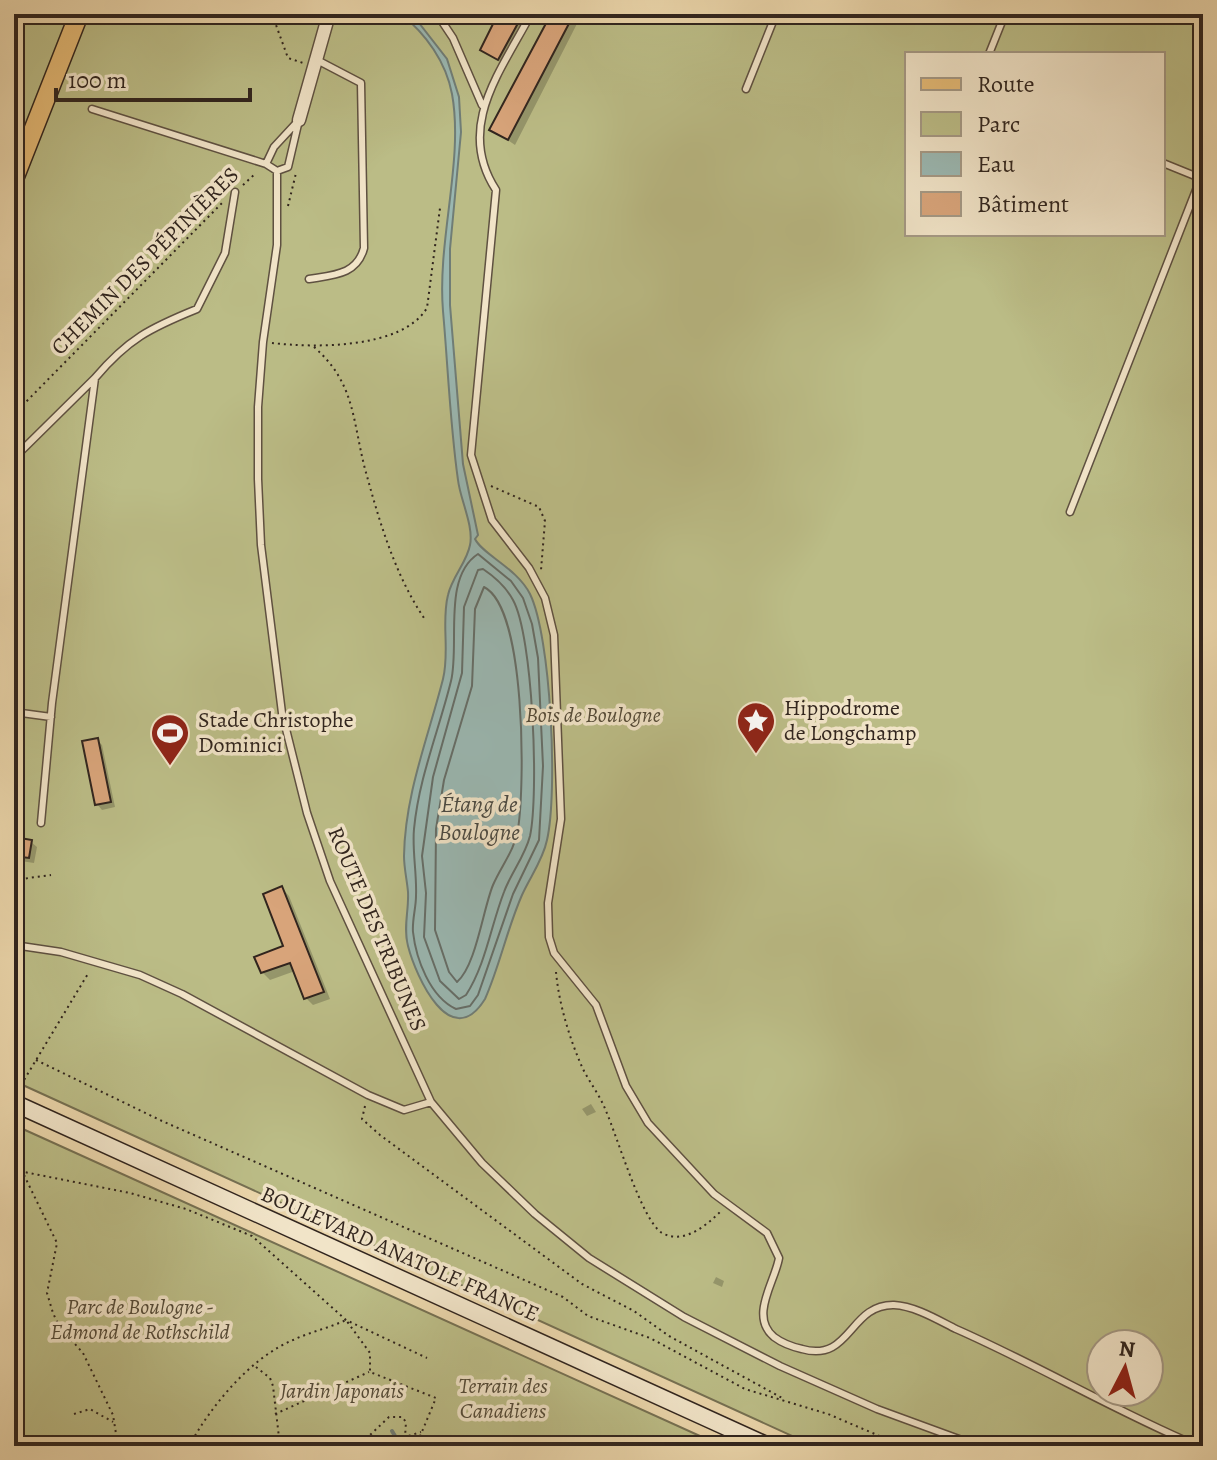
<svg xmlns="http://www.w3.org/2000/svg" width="1217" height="1460" viewBox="0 0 1217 1460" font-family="Alegreya,serif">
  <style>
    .green { fill: #bbbc86; stroke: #767052; stroke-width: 2; fill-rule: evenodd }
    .water { fill: #9ab7b1; stroke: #707d76; stroke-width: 2 }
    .shadow { fill: #0003 }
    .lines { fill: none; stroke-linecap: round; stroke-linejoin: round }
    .shore { stroke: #666e68; stroke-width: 2 }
    .stream { stroke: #707d76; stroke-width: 4 }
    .building { fill: #d8a47a; stroke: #31251e; stroke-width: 2 }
    .lane-casing { stroke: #5f5141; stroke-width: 9 }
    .street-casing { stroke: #5f5141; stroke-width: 15 }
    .secondary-casing { stroke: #31251e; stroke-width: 19 }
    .primary-casing { stroke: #31251e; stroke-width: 21 }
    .path { stroke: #31251e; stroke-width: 2; stroke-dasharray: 2 4; stroke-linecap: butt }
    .lane { stroke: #f1e4c8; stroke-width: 6 }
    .street { stroke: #f1e4c8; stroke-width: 12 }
    .secondary { stroke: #f1e4c8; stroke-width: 16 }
    .primary { stroke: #e5ba75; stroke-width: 18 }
    .labels { text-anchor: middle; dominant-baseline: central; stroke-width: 7; stroke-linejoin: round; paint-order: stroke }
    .street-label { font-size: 22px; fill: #31251e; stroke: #f1e4c8 }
    .poi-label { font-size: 22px; fill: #31251e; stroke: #f1e4c8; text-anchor: start }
    .park-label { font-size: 22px; font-style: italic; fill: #544b38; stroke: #f1e4c8 }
    .water-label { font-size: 24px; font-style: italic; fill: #4b4a43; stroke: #f1e4c8 }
  </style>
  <rect width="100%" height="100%" fill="#ead5aa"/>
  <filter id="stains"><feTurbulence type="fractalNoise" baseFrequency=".0025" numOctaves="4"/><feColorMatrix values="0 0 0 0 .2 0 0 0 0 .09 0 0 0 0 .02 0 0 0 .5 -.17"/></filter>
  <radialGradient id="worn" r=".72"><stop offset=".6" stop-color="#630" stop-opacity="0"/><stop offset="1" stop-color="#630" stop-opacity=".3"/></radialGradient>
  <path class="green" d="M14 14H1203V1446H814L14 1081ZM907 54H1163V234H907ZM1101 1344H1149V1392H1101Z
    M14 1125 722 1446H14Z"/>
  <path class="water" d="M401 14H412L447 59 459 97 461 132 450 249V305L463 464 478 535 475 539C483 555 517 568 530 594 551 637 558 792 547 840 543 860 530 877 522 895 507 929 500 965 485 999 451 1054 416 977 408 946 403 927 409 911 408 892 407 880 404 868 404 856 405 794 428 738 443 679 450 651 441 622 448 595 452 577 467 562 470 545 474 526 460 499 458 480 450 424 448 367 443 311 437 240 464 160 452 94 446 62 426 34 401 14Z"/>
  <path class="shadow" d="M485 14H514L526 23 504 64 482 50 496 24Z
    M552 14H582L515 145 491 129Z
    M97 740 102 745 115 807 102 810 97 804Z
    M14 839 31 842 37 847 34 863 14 860Z
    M282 888 289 896 330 999 313 1005 306 998 295 971 270 980 262 972 286 947Z
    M591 1104 596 1112 587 1116 582 1109Z
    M716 1277 724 1281 722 1287 713 1283Z"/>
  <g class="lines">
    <path class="shore" d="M478 554 511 581 523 598 532 624 538 658 543 766 539 840 513 894 478 995 470 1006 456 1009C430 997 416 959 413 932 412 920 416 908 416 896 417 873 412 851 414 829 419 777 439 730 451 681 460 645 442 577 478 554Z
      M483 569C495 577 506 587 513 600 533 636 539 794 530 836 525 856 511 873 504 892 491 925 486 964 466 995L459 999 440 981 424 937 426 893 422 856 433 777 462 673 464 607 478 570Z
      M484 587C526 608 525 785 518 829 515 850 501 866 493 885 483 909 476 966 457 982L449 972 435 930 436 829 444 780 472 686 475 609Z"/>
    <path class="stream" d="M392 1431 401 1446"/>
  </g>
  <path class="building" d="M482 14H523L498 60 480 50 493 24Z
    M551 14H574L508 140 489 130Z
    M98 738 111 802 95 805 82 741Z
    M14 837 32 840 29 858 14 856Z
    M282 886 324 992 304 999 290 963 261 973 254 957 283 946 263 894Z"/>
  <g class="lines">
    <defs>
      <path id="lane" d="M437 14 453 38 482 105
        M531 14C501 71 455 127 496 190L471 455 492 520 529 568 545 598 554 635 561 819 548 903 549 937 554 953 596 1005 626 1086 648 1123 714 1194 767 1233 779 1258C775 1282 749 1316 774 1337 782 1343 793 1347 802 1349 851 1363 849 1304 894 1305 915 1306 938 1320 956 1329 1038 1365 1115 1411 1198 1446
        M989 54 1005 14
        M746 89 776 14
        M92 109 266 164
        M299 120 288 167 277 171 266 164 274 147Z
        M1163 163 1200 178
        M277 171V245L263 342 258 407V479L261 545 282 713 307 813 330 881 431 1102 482 1163 535 1214 589 1258 684 1317 780 1366 877 1409 978 1446
        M309 279C333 275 357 275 364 248L361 83 317 60
        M14 458 95 378
        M1070 512 1203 172
        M14 712 51 717
        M41 823 52 703 95 378C128 339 150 328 197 309L225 253 235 192
        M14 945 61 952 140 975 182 994 368 1095 404 1110 431 1102"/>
      <path id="street" d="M299 120 329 14"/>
      <path id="secondary" d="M14 1103 768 1446"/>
      <path id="primary" d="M14 179 79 14"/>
    </defs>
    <use href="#lane" class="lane-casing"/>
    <use href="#street" class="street-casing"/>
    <use href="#secondary" class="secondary-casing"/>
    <use href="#primary" class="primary-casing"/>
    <path class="path" d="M272 14 288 58 303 63
      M243 185 256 173
      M288 206 296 173
      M272 343C315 348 402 349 427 308L440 208
      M314 347C355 383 352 418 365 469 379 520 394 573 424 618
      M14 414 223 202
      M491 486 539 507 545 521 541 570
      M14 880 51 875
      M556 972C559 1004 569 1037 582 1067 589 1082 600 1095 606 1111 617 1136 642 1221 662 1233 684 1245 707 1225 721 1211
      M36 1060 162 1121 563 1297 588 1316 650 1338 745 1389 828 1414 903 1446
      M18 1090 89 972
      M365 1106 362 1119 380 1135 582 1284 634 1311 669 1336 784 1399
      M14 1170 130 1193 186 1209 252 1236 346 1320 427 1358
      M24 1175 57 1243 47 1293 53 1313 59 1326 83 1353 113 1415 118 1446
      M14 1189V1249
      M256 1367 270 1378 273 1386 280 1446
      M74 1414 90 1409 113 1422
      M275 1414 369 1372
      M189 1446C211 1406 250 1358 293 1340 310 1332 329 1328 346 1320L370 1353V1372L436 1398 416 1446
      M366 1446 370 1435 389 1417H402L406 1422 405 1437
      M394 1446 405 1437 421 1432"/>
    <use href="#lane" class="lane"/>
    <use href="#street" class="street"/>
    <use href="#secondary" class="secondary"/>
    <use href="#primary" class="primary"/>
  </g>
  <defs>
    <symbol id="sight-pin" viewBox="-11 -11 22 30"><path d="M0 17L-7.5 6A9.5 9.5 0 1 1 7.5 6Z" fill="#8f2418" stroke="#f1e4c8"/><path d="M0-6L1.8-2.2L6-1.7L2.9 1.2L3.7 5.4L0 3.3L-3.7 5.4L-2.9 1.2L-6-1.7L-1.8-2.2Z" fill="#fff"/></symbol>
    <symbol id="stadium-pin" viewBox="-11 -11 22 30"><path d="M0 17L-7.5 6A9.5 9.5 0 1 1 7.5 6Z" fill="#8f2418" stroke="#f1e4c8"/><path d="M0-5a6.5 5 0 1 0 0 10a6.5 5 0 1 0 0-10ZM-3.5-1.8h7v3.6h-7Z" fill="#fff"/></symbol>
  </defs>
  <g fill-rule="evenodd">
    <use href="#sight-pin" x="734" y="699" width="44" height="60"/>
    <use href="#stadium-pin" x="148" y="711" width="44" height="60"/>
  </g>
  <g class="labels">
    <g class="street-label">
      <text transform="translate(145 261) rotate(-45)">CHEMIN DES PÉPINIÈRES</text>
      <text transform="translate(377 929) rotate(67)">ROUTE DES TRIBUNES</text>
      <text transform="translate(400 1254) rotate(24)">BOULEVARD ANATOLE FRANCE</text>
    </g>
    <g class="poi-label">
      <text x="784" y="708">Hippodrome<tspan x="784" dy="25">de Longchamp</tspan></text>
      <text x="198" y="720">Stade Christophe<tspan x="198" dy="25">Dominici</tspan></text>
    </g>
    <g class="park-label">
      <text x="593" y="715">Bois de Boulogne</text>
      <text x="140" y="1307">Parc de Boulogne -<tspan x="140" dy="25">Edmond de Rothschild</tspan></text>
      <text x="503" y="1386">Terrain des<tspan x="503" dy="25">Canadiens</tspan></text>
      <text x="342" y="1391">Jardin Japonais</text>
    </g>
    <g class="water-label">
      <text x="479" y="804">Étang de<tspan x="479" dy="28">Boulogne</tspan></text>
    </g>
  </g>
  <rect width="1217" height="1460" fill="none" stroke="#ead5aa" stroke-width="48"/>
  <rect x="16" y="16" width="1185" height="1428" fill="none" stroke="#31251e" stroke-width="4"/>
  <rect x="24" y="24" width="1169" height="1412" fill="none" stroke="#31251e" stroke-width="2"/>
  <rect x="905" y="52" width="260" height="184" fill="#f1e4c8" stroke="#a49884" stroke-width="2"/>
  <rect x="921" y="78" width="40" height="12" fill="#e5ba75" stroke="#a49884" stroke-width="2"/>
  <text x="977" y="92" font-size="24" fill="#31251e">Route</text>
  <rect x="921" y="112" width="40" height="24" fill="#bbbc86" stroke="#a49884" stroke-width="2"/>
  <text x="977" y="132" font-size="24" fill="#31251e">Parc</text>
  <rect x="921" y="152" width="40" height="24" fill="#9ab7b1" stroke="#a49884" stroke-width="2"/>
  <text x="977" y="172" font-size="24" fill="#31251e">Eau</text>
  <rect x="921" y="192" width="40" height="24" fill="#d8a47a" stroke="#a49884" stroke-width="2"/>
  <text x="977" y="212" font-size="24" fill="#31251e">Bâtiment</text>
  <g transform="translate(1125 1368) rotate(6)"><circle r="38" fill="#f1e4c8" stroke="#a49884" stroke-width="2"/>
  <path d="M0-6L14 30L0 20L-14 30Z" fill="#8f2418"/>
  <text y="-12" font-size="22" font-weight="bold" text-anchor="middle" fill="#31251e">N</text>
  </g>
  <path d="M56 88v12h194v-12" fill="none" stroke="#31251e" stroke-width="4"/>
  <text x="68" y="88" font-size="24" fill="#31251e" stroke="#f1e4c8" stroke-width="6" paint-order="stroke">100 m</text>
  <rect width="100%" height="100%" filter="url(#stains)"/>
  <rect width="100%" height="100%" fill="url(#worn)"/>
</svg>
